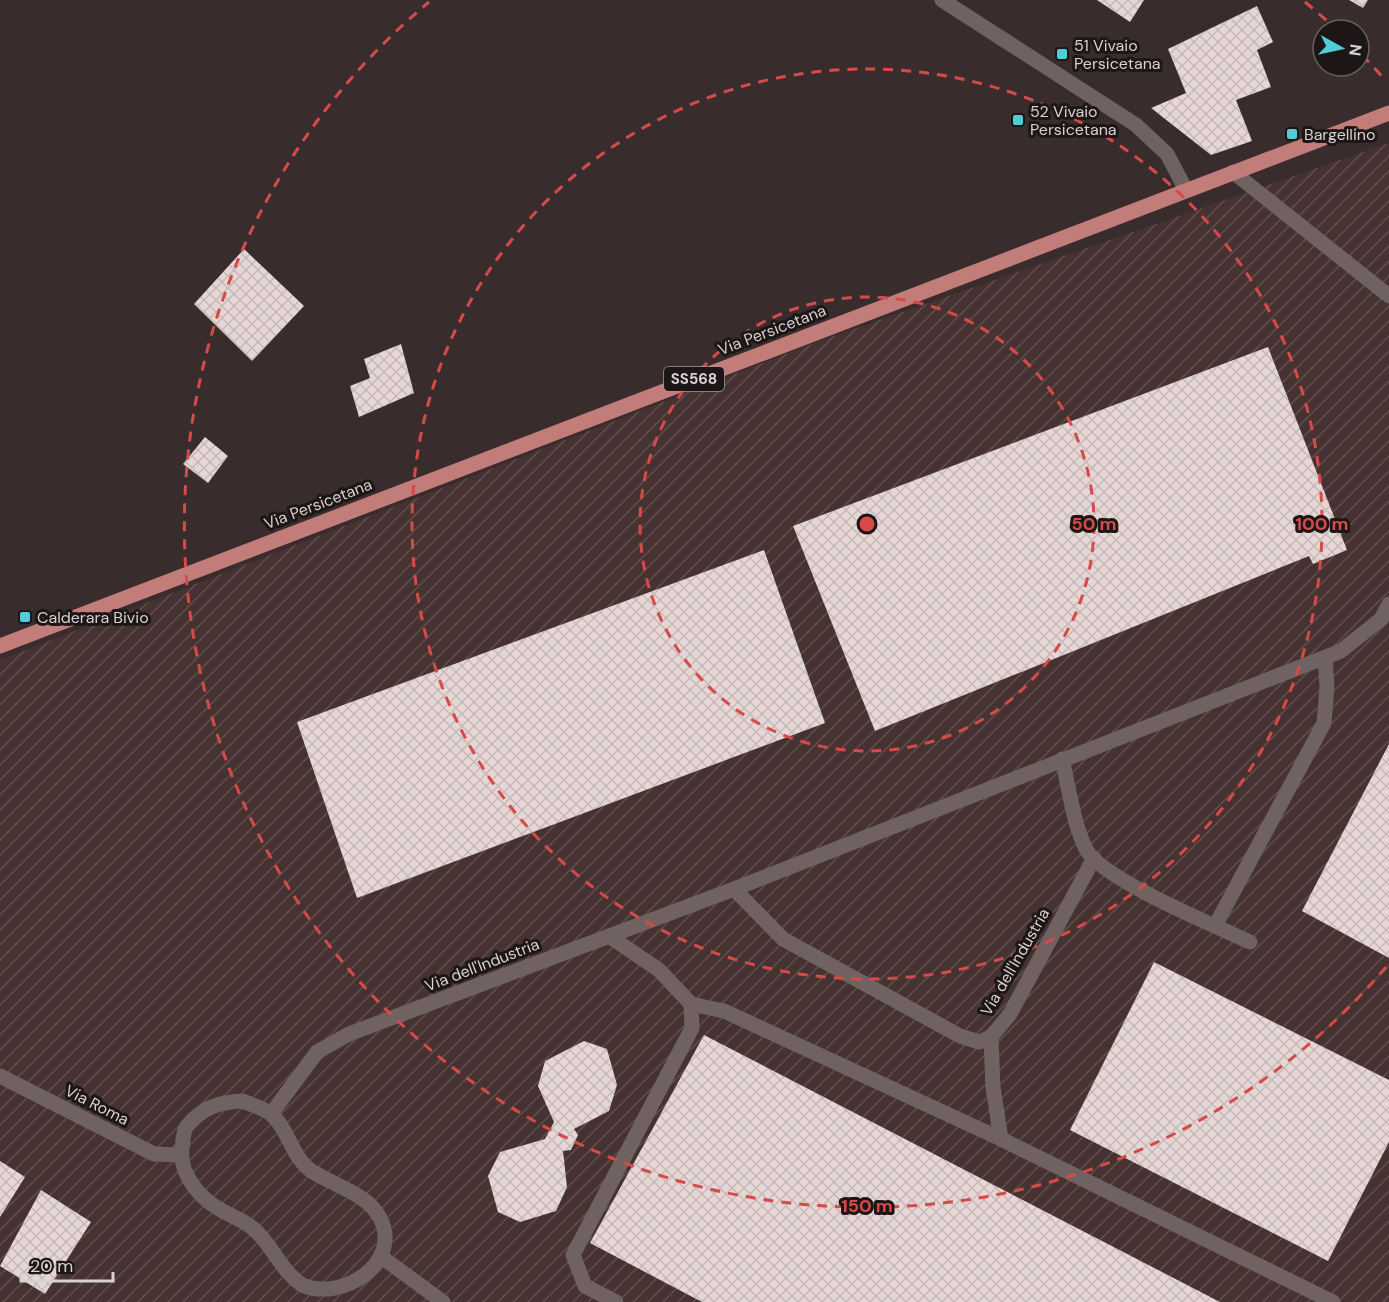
<svg xmlns="http://www.w3.org/2000/svg" width="1389" height="1302" viewBox="0 0 1389 1302" font-family="'DM Sans',sans-serif">
  <style>
    .industrial { fill: url(#industrial-furrows) }
    .building { fill: url(#building-cross-hatch) }
    .lines { fill: none; stroke-linecap: round; stroke-linejoin: round }
    .lane { stroke: #6f6261; stroke-width: 15 }
    .street { stroke: #6f6261; stroke-width: 15 }
    .primary { stroke: #c27c7a; stroke-width: 15 }
    .ring { fill: none; stroke: #d74a4a; stroke-width: 3; stroke-dasharray: 10 8 }
    .poi-dot { fill: #52ccd6; stroke: #1c1716; stroke-width: 2 }
    .labels { text-anchor: middle; dominant-baseline: central; stroke-width: 6; stroke-linejoin: round; paint-order: stroke }
    .shield { fill: #1c1716; stroke: #a09999; stroke-width: 1.5 }
    .shield-label { font-size: 15px; font-weight: bold; fill: #d9d1d1 }
    .poi-label { font-size: 16px; fill: #d9d1d1; stroke: #1c1716; text-anchor: start }
    .street-label { font-size: 16px; fill: #d9d1d1; stroke: #1c1716 }
    .centre { fill: #d74a4a; stroke: #1c1716; stroke-width: 3 }
    .ring-label { font-size: 18px; text-anchor: middle; font-weight: bold; fill: #d74a4a; stroke: #1c1716; stroke-width: 6; stroke-linejoin: round; paint-order: stroke }
  </style>
  <defs>
    <pattern id="industrial-furrows" width="10" height="10" patternUnits="userSpaceOnUse" patternTransform="scale(1.5)"><rect width="10" height="10" fill="#453231"/><path d="M-1 1l2-2M0 10L10 0M9 11l2-2" fill="none" stroke="#5f4f4e"/></pattern>
    <pattern id="building-cross-hatch" width="8" height="8" patternUnits="userSpaceOnUse" patternTransform="scale(1.5)"><rect width="8" height="8" fill="#e6d7d6"/><path d="M0 0l8 8M0 8l8-8" fill="none" stroke="#c5b9b8"/></pattern>
  </defs>
  <rect width="100%" height="100%" fill="#382d2c"/>
  <path class="industrial" d="M1389 143V1302H0V660L822 340Z"/>
  <path class="building" d="M1097 0H1144L1130 22Z
    M1349 0H1368L1363 8Z
    M1257 6 1273 42 1257 50 1271 87 1236 100 1252 141 1211 155 1151 108 1186 93 1168 49Z
    M244 249 304 306 252 361 194 304Z
    M401 344 414 393 359 417 350 386 370 378 364 359Z
    M1268 347 1347 550 1313 564 1309 556 875 731 793 526Z
    M205 437 228 456 208 483 183 464Z
    M764 550 825 723 357 898 297 722Z
    M1389 744V958L1302 911Z
    M1154 962 1389 1080V1142L1328 1261 1070 1130Z
    M704 1035 1220 1302H702L590 1243Z
    M584 1041 607 1049 617 1085 609 1111 574 1129 578 1135 571 1150 563 1151 567 1187 556 1211 520 1222 498 1212 488 1176 500 1152 545 1139 554 1122 538 1086 545 1061Z
    M0 1161 25 1177 0 1217Z
    M41 1190 91 1222 45 1294 0 1266Z"/>
  <g class="lines">
    <path class="lane" d="M609 936 659 970 691 1004 692 1028 573 1255 585 1286 616 1302
      M691 1004 724 1011 1001 1139
      M991 1037 993 1087 1001 1139 1333 1302"/>
    <path class="street" d="M942 0 1136 125 1167 154 1186 190
      M1233 172 1389 296
      M1062 759C1069 787 1073 823 1086 849 1101 879 1216 926 1250 942
      M734 889 783 939 960 1036 979 1042 991 1037 1010 1014 1094 858
      M1215 926 1324 723 1327 687 1325 657
      M0 1076 154 1154 181 1155
      M243 1101C251 1105 264 1108 271 1114 288 1128 292 1157 310 1170 332 1185 367 1193 380 1218 403 1263 342 1302 302 1285 282 1271 275 1251 258 1233 246 1220 231 1217 216 1207 197 1195 179 1172 182 1148 183 1141 183 1131 187 1126 203 1107 219 1102 243 1101Z
      M271 1114 317 1052 349 1034 734 889 1341 651 1381 619 1389 604
      M383 1258 443 1302"/>
    <path class="primary" d="M0 646 1389 113"/>
  </g>
  <g class="ring">
    <circle cx="867" cy="524" r="227"/>
    <circle cx="867" cy="524" r="455"/>
    <path d="M1386 967A682 682 0 1 1 429 2M1305 2A682 682 0 0 1 1336 29M1362 55A682 682 0 0 1 1386 81"/>
  </g>
  <g class="poi-dot">
    <rect x="1056" y="48" width="12" height="12" rx="3"/>
    <rect x="1012" y="114" width="12" height="12" rx="3"/>
    <rect x="1286" y="128" width="12" height="12" rx="3"/>
    <rect x="19" y="611" width="12" height="12" rx="3"/>
  </g>
  <g class="labels">
    <rect class="shield" x="664" y="367" width="60" height="24" rx="4.5"/>
    <g class="shield-label">
      <text x="694" y="379">SS568</text>
    </g>
    <g class="poi-label">
      <text x="1074" y="45">51 Vivaio<tspan x="1074" dy="18">Persicetana</tspan></text>
      <text x="1030" y="111">52 Vivaio<tspan x="1030" dy="18">Persicetana</tspan></text>
      <text x="1304" y="134">Bargellino</text>
      <text x="37" y="617">Calderara Bivio</text>
    </g>
    <g class="street-label">
      <text transform="translate(772 330) rotate(-21)">Via Persicetana</text>
      <text transform="translate(318 504) rotate(-21)">Via Persicetana</text>
      <text transform="translate(1015 962) rotate(-60)">Via dell'Industria</text>
      <text transform="translate(482 965) rotate(-21)">Via dell'Industria</text>
      <text transform="translate(97 1105) rotate(27)">Via Roma</text>
    </g>
  </g>
  <circle cx="867" cy="524" r="9" class="centre"/>
  <g class="ring-label">
    <text x="1094" y="530">50 m</text>
    <text x="1322" y="530">100 m</text>
    <text x="867" y="1212">150 m</text>
  </g>
  <g transform="translate(1341 48) rotate(98)"><circle r="28" fill="#1c1716" stroke="#686161" stroke-width="1.5"/>
  <path d="M0-4.5L10 22L0 15L-10 22Z" fill="#52ccd6"/>
  <text y="-9" font-size="16" font-weight="bold" text-anchor="middle" fill="#d9d1d1">N</text>
  </g>
  <path d="M21 1272v9h92v-9" fill="none" stroke="#d9d1d1" stroke-width="3"/>
  <text x="30" y="1272" font-size="18" fill="#d9d1d1" stroke="#1c1716" stroke-width="4.5" paint-order="stroke">20 m</text>
</svg>
